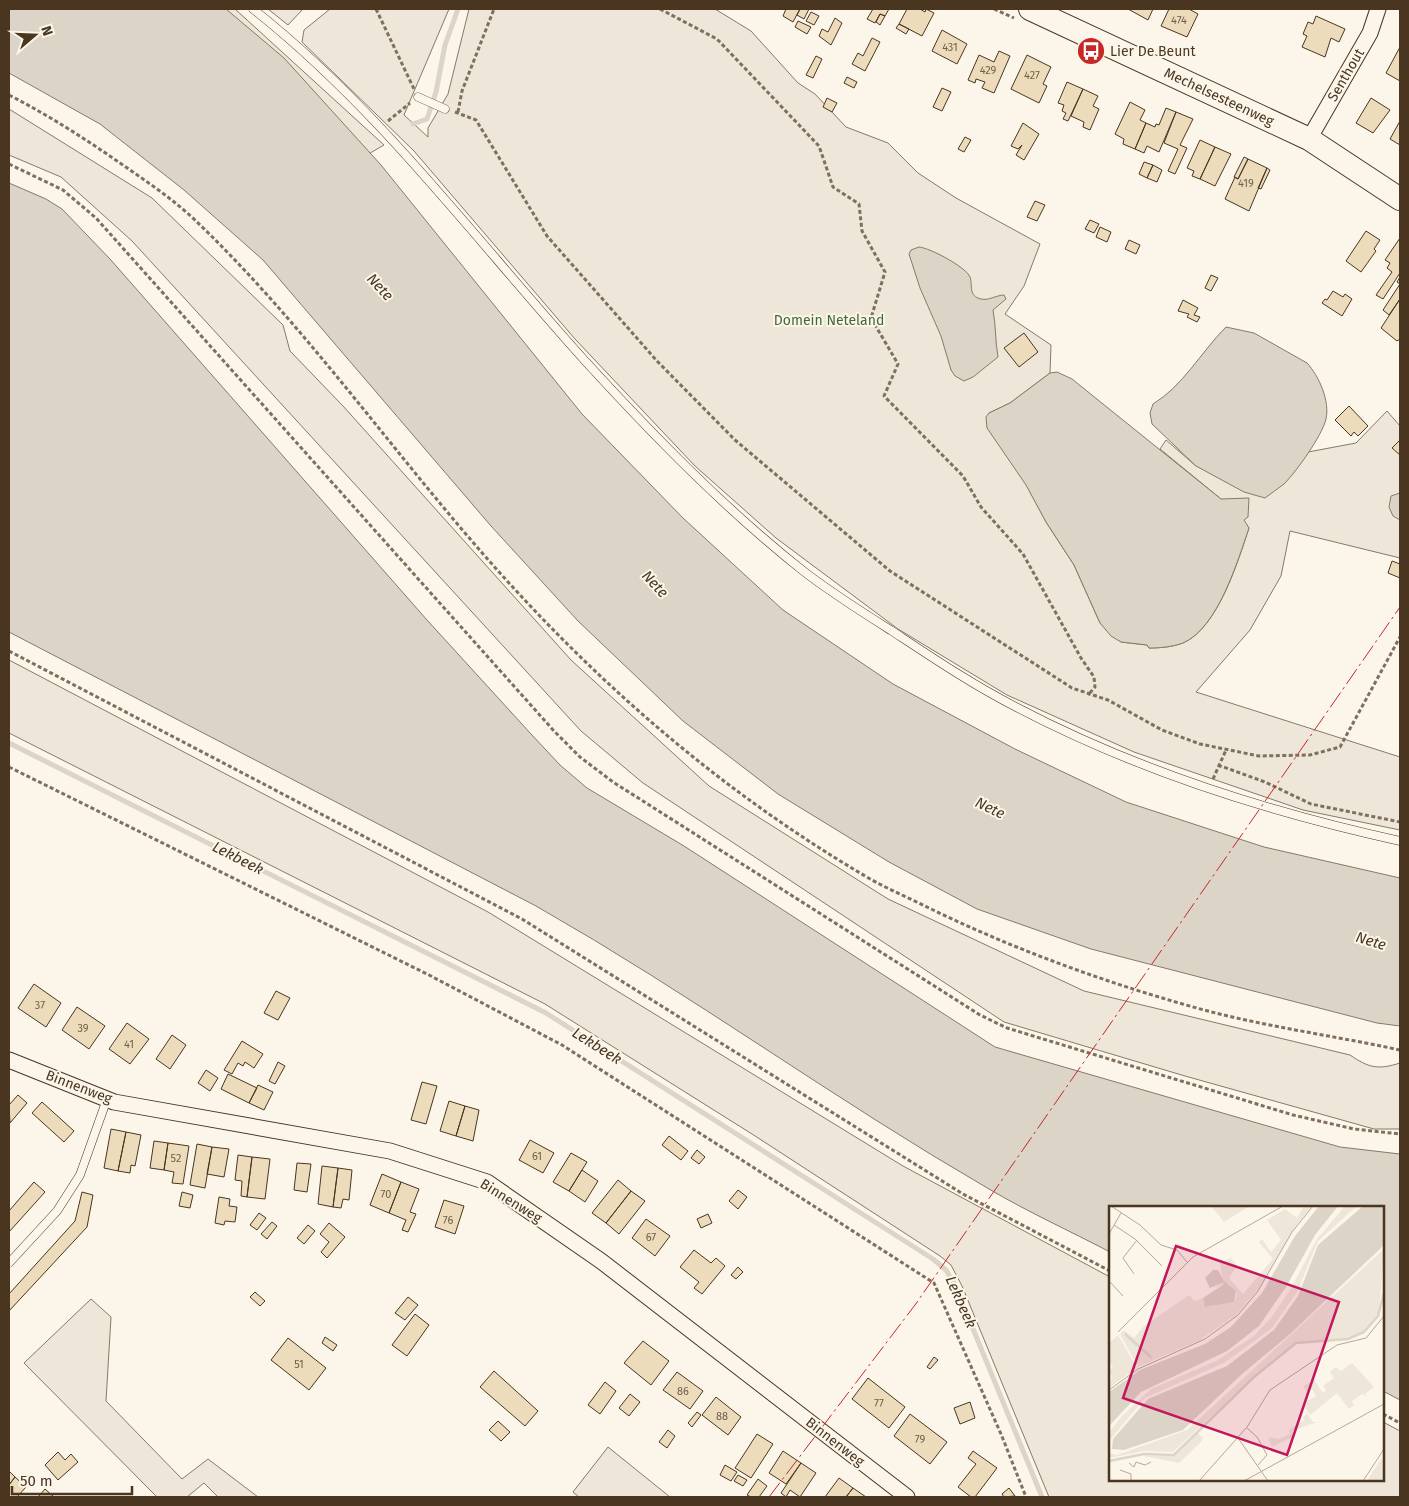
<svg xmlns="http://www.w3.org/2000/svg" width="1409" height="1506" viewBox="0 0 1409 1506" font-family="'Fira Sans',sans-serif">
  <style>
    .green { fill: #ede6d9; stroke: #887966 }
    .water { fill: #dcd4c6; stroke: #887966 }
    .lines { fill: none; stroke-linecap: round; stroke-linejoin: round }
    .stream { stroke: #dcd4c6; stroke-width: 5 }
    .building { fill: #ecdcbc; stroke: #4a3520 }
    .lane-casing { stroke: #4a3520; stroke-width: 9 }
    .street-casing { stroke: #4a3520; stroke-width: 17 }
    .primary-casing { stroke: #4a3520; stroke-width: 24 }
    .path { stroke: #7f6f5c; stroke-width: 3; stroke-dasharray: 4 2.5; stroke-linecap: butt }
    .lane { stroke: #fbf6e9; stroke-width: 8 }
    .street { stroke: #fbf6e9; stroke-width: 15 }
    .primary { stroke: #fbf6e9; stroke-width: 22 }
    .power { stroke: #c62828; stroke-width: 1; stroke-dasharray: 18 4 2.5 4; stroke-linecap: butt }
    .labels { text-anchor: middle; dominant-baseline: central; stroke-width: 4; stroke-linejoin: round; paint-order: stroke }
    .number-label { font-size: 11px; fill: #725f47 }
    .poi-label { font-size: 14px; fill: #4a3520; stroke: #fbf6e9; text-anchor: start }
    .street-label { font-size: 14px; fill: #4a3520; stroke: #fbf6e9 }
    .park-label { font-size: 14px; fill: #436837; stroke: #fbf6e9 }
    .water-label { font-size: 15px; font-style: italic; fill: #4a3520; stroke: #fbf6e9 }
    .inset-river { fill: none; stroke: #dcd4c6; stroke-width: 2.5 }
    .inset-road { fill: none; stroke: #b4a999; stroke-width: 1 }
    .view { fill: #c2185b; fill-opacity: 0.15; stroke: #c2185b; stroke-width: 2.5 }
    .inset-edge { fill: none; stroke: #4a3520; stroke-width: 2.5 }
  </style>
  <rect width="100%" height="100%" fill="#fbf6e9"/>
  <path class="green" d="M201 9H235L384 145 365 156Z
    M268 9H303L288 25Z
    M330 9H449L404 115 428 137V128L448 94 469 9H715L751 31 798 83 815 94 846 127 888 143 918 173 956 198 1040 244 1024 286 1005 314 1051 345 1050 373 1010 403 989 413 1046 522 1074 565 1100 623 1121 642 1147 645 1149 648C1160 648 1172 647 1183 643 1218 628 1238 561 1249 528L1221 499 1160 449 1166 440 1196 466 1284 484 1308 452 1356 443 1387 411 1400 426V558L1290 531 1281 576 1250 630 1196 692 1400 757V830L1303 810 1134 752 1007 695 898 629 776 538 695 466 575 339 414 151 302 42 304 30Z
    M9 109 152 198 283 325 290 351 343 406 571 660 709 786 888 899 1084 991 1350 1055C1369 1068 1378 1070 1400 1063V1129H1374L1185 1076 1004 1022 643 783 581 731 132 241 61 177 9 155Z
    M9 660 488 912 903 1166 1110 1277V1480H1383V1422L1400 1431V1497H1049L962 1286 951 1265 940 1256 752 1134 545 1004 9 733Z
    M91 1299 111 1317 106 1401 182 1479 208 1459 258 1497H218L204 1483 187 1497H157L24 1363Z
    M608 1447 670 1497H579L573 1492Z"/>
  <path class="water" d="M9 9H226L284 58 381 165 582 414 683 518 783 610 893 684 1015 749 1126 802 1264 847 1400 878V1026L1377 1023 1091 949 977 909 889 862 778 794 683 721 578 621 491 526 263 260 184 190 100 124 9 73Z
    M9 183 46 199 62 209 110 259 427 620 531 734 560 765 587 788 684 846 995 1047 1340 1147 1400 1154V1400L1383 1391V1207H1110V1252C1070 1231 1028 1212 989 1189 835 1100 691 994 536 906L9 632Z
    M919 247C930 248 966 267 970 277 973 286 968 296 981 299 988 301 997 295 1004 295L1006 299 993 310C996 326 995 340 998 357L973 377 964 381 955 376 951 370 941 336 920 288 909 254 911 250Z
    M1226 327 1254 333 1307 363C1319 376 1330 401 1326 419 1322 436 1296 472 1284 484 1278 489 1271 493 1265 498L1244 492 1196 466 1152 424 1150 413 1153 404C1183 386 1201 352 1226 327Z
    M1057 372 1072 379 1221 499 1249 498 1248 517 1244 520 1249 528C1238 560 1218 628 1183 643 1172 647 1160 648 1149 648L1147 645 1121 642 1111 636 1100 623 1074 565 1046 522 1026 485 987 428 986 417 989 413 1010 403 1050 373Z
    M1400 493V520L1393 516 1389 507 1391 496Z"/>
  <g class="lines">
    <path class="stream" d="M413 124 427 119 436 92 445 45 458 9
      M9 743 546 1013 933 1259 946 1270 955 1285 1042 1497"/>
  </g>
  <path class="building" d="M786 9H800L793 22 783 16Z
    M800 9H809L804 19 797 15Z
    M873 9H889L885 16 880 14 875 23 867 19Z
    M907 9H920L925 12 926 9 934 13 922 36 899 24Z
    M1128 9H1153L1148 20Z
    M1169 9H1189L1198 14 1187 37 1161 26Z
    M811 12 819 16 814 25 806 21Z
    M880 14 885 16 880 25 876 22Z
    M1316 16 1345 29 1339 42 1331 38 1325 57 1302 47 1307 36 1303 34 1308 22 1313 24Z
    M835 18 842 23 831 45 819 36 822 29 828 32Z
    M798 21 811 27 807 34 795 27Z
    M899 24 909 29 906 34 896 28Z
    M942 30 967 44 957 64 932 51Z
    M872 38 880 42 865 71 852 64 858 53 863 56Z
    M1400 47V81L1386 73Z
    M999 51 1010 56 994 93 982 88 985 82 976 79 975 83 968 80 979 55 994 62Z
    M1027 55 1051 67 1043 84 1047 86 1039 103 1011 89Z
    M816 56 822 59 813 78 806 75Z
    M847 77 857 82 854 88 844 83Z
    M1067 82 1083 89 1068 121 1063 119 1066 113 1062 111 1064 105 1058 103Z
    M942 88 951 92 942 111 933 107Z
    M1083 89 1098 96 1093 106 1099 109 1090 130 1083 127 1084 122 1071 116Z
    M827 98 837 103 832 112 823 107Z
    M1371 98 1390 110 1373 133 1356 123Z
    M1130 102 1145 110 1140 120 1146 123 1135 149 1123 144 1124 139 1115 134Z
    M1166 108 1176 112 1159 152 1147 146 1144 153 1135 149 1146 123 1155 127 1156 124 1159 125Z
    M1176 112 1193 119 1180 145 1187 148 1175 174 1168 171 1178 149 1164 143Z
    M1400 121V145L1390 139Z
    M1023 123 1039 134 1024 160 1016 155 1022 145 1018 149 1011 146Z
    M965 137 971 140 964 152 958 149Z
    M1200 140 1215 147 1200 179 1192 176 1194 171 1187 168Z
    M1215 147 1231 154 1215 186 1200 179Z
    M1244 157 1248 159 1238 179 1234 177Z
    M1248 159 1267 168 1249 211 1225 199 1235 177 1238 179Z
    M1144 162 1153 165 1147 178 1139 174Z
    M1153 165 1162 170 1157 182 1147 178Z
    M1267 168 1270 170 1261 189 1258 188Z
    M1035 201 1045 205 1037 221 1027 217Z
    M1090 220 1099 224 1094 233 1085 229Z
    M1100 227 1111 232 1107 242 1096 237Z
    M1366 231 1380 240 1374 249 1376 251 1361 272 1346 261Z
    M1400 238V273L1383 299 1376 295 1392 272 1387 268 1390 263 1385 260Z
    M1129 240 1140 245 1136 254 1125 249Z
    M1211 275 1218 278 1211 291 1205 288Z
    M1400 277V299L1389 315 1383 310 1400 284 1397 282Z
    M1333 291 1343 297 1345 294 1352 299 1342 316 1322 303 1325 299 1327 300Z
    M1400 299V339L1397 341 1381 328Z
    M1183 300 1198 308 1194 315 1200 317 1197 322 1187 317 1189 314 1178 311Z
    M1024 333 1038 352 1019 367 1004 348Z
    M1349 406 1368 426 1358 436 1354 432 1351 436 1335 420Z
    M1399 441 1400 442V455L1392 448Z
    M1392 561 1400 564V578L1388 573Z
    M34 984 61 1003 46 1027 18 1008Z
    M276 991 290 998 278 1020 264 1013Z
    M77 1007 105 1026 89 1049 62 1030Z
    M127 1023 149 1039 130 1064 109 1049Z
    M172 1035 186 1045 170 1069 156 1059Z
    M242 1041 263 1054 254 1068 245 1062 243 1066 238 1063 232 1074 224 1070Z
    M278 1062 285 1066 275 1084 269 1081Z
    M206 1070 218 1078 210 1091 198 1083Z
    M228 1074 257 1088 249 1103 221 1089Z
    M422 1082 437 1086 426 1124 411 1120Z
    M258 1085 273 1092 264 1110 249 1103Z
    M18 1095 27 1103 10 1123 9 1105Z
    M449 1101 465 1106 456 1136 440 1131Z
    M42 1102 74 1131 64 1142 32 1113Z
    M465 1106 479 1110 473 1141 456 1136Z
    M111 1129 126 1132 118 1171 104 1168Z
    M126 1132 141 1135 135 1166 131 1165 130 1173 118 1171Z
    M669 1136 688 1151 681 1160 662 1145Z
    M530 1140 554 1153 543 1173 519 1160Z
    M154 1141 168 1143 164 1170 150 1168Z
    M168 1143 189 1146 183 1184 172 1183 174 1172 164 1170Z
    M197 1144 212 1147 205 1188 190 1185Z
    M212 1147 229 1149 224 1177 207 1174Z
    M697 1150 705 1157 699 1164 691 1158Z
    M571 1153 587 1162 569 1191 553 1182Z
    M238 1155 252 1157 247 1197 241 1196 242 1181 235 1180Z
    M252 1157 270 1159 265 1199 247 1197Z
    M297 1163 311 1164 307 1192 294 1190Z
    M322 1166 338 1168 333 1207 318 1204Z
    M338 1168 352 1170 349 1200 343 1199 341 1208 333 1207Z
    M582 1170 598 1181 585 1202 569 1191Z
    M382 1174 401 1182 389 1213 370 1205Z
    M618 1180 631 1191 606 1223 592 1213Z
    M34 1182 45 1192 9 1232V1211Z
    M401 1182 419 1189 410 1212 416 1214 408 1232 402 1230 406 1220 389 1213Z
    M738 1190 747 1197 738 1209 729 1201Z
    M631 1191 645 1201 619 1234 606 1223Z
    M82 1192 93 1195 87 1227 9 1311V1294L75 1221Z
    M182 1192 193 1195 190 1208 179 1206Z
    M219 1197 230 1199 229 1206 237 1207 235 1222 225 1221 224 1225 215 1223Z
    M444 1200 464 1206 455 1234 435 1227Z
    M259 1213 266 1218 257 1230 250 1225Z
    M708 1214 712 1223 701 1228 697 1219Z
    M646 1219 670 1236 655 1256 632 1238Z
    M272 1222 277 1226 267 1239 261 1234Z
    M329 1223 345 1237 327 1258 321 1252 329 1242 320 1234Z
    M308 1225 315 1231 304 1244 297 1238Z
    M694 1250 711 1263 716 1258 725 1266 702 1294 694 1288 699 1282 680 1267Z
    M738 1267 743 1272 736 1279 731 1275Z
    M255 1292 265 1301 260 1306 250 1297Z
    M408 1297 418 1305 405 1320 395 1313Z
    M415 1314 429 1325 407 1356 392 1345Z
    M325 1337 337 1345 333 1351 322 1343Z
    M288 1338 326 1368 309 1390 271 1360Z
    M643 1341 669 1361 651 1385 624 1363Z
    M934 1357 938 1360 930 1369 927 1367Z
    M494 1371 538 1411 525 1426 480 1387Z
    M677 1372 703 1391 690 1409 663 1390Z
    M868 1378 905 1407 889 1428 852 1399Z
    M605 1382 616 1391 600 1414 588 1405Z
    M630 1394 640 1402 629 1416 619 1408Z
    M716 1397 741 1417 728 1435 702 1415Z
    M970 1402 975 1418 960 1424 954 1408Z
    M697 1412 701 1415 692 1427 688 1423Z
    M910 1414 947 1442 930 1464 894 1436Z
    M498 1421 510 1432 501 1441 489 1430Z
    M668 1430 675 1436 667 1448 659 1442Z
    M757 1434 773 1444 751 1478 735 1468Z
    M783 1451 801 1463 786 1484 769 1473Z
    M973 1451 997 1468 975 1497H971L958 1487 976 1464 968 1458Z
    M58 1452 65 1460 71 1454 78 1462 58 1480 45 1465Z
    M801 1463 816 1473 800 1497 790 1490 786 1497 781 1493Z
    M725 1465 737 1472 731 1481 720 1475Z
    M9 1471 15 1477 9 1485Z
    M738 1475 747 1480 743 1486 734 1481Z
    M15 1477 26 1487 17 1497H9V1485Z
    M839 1478 853 1488 846 1497H825Z
    M758 1479 767 1486 759 1497H751L747 1495Z
    M853 1488 866 1497H846Z
    M1009 1488 1015 1496 1004 1497 1002 1494Z
    M45 1489 54 1497H38Z"/>
  <g class="lines">
    <defs>
      <path id="lane" d="M253 9C381 110 478 243 587 363 654 436 724 508 802 570 830 592 862 612 892 631 933 658 973 685 1016 707 1136 770 1268 812 1400 841
        M418 97 445 109
        M9 1263 57 1211 80 1175 107 1099"/>
      <path id="street" d="M1309 139 1370 33 1378 9
        M9 1060 114 1102 390 1151 487 1182 601 1261 907 1497"/>
      <path id="primary" d="M1030 9 1309 139 1400 199"/>
    </defs>
    <use href="#lane" class="lane-casing"/>
    <use href="#street" class="street-casing"/>
    <use href="#primary" class="primary-casing"/>
    <path class="path" d="M376 9 414 89
      M660 9 717 39 819 146 833 187 859 204 862 231 885 272 871 318 898 364 884 396 963 476 981 507 1023 554 1081 658 1094 677 1095 687 1088 695
      M994 9 1014 18
      M9 95C48 115 84 138 120 163 146 181 173 199 196 221 316 336 408 475 521 596 624 707 741 804 872 880 890 890 909 898 927 907 1015 950 1109 984 1204 1010 1268 1027 1335 1036 1400 1050
      M455 112 476 120 547 236 657 361 735 440 890 571 1072 688 1108 700 1162 730 1200 744 1259 756 1310 755 1340 747 1400 637
      M458 112 462 91 494 9
      M388 121 410 103
      M9 164 63 190 96 218 554 731 580 757 613 782 980 1015 1007 1028 1293 1115 1354 1129 1400 1134
      M9 651 522 919 963 1194 1110 1271
      M1218 765 1265 782 1311 804 1400 822
      M9 767 429 975 562 1045 934 1283 1001 1434 1026 1497
      M1213 779 1226 750
      M1383 1414 1400 1423"/>
    <use href="#lane" class="lane"/>
    <use href="#street" class="street"/>
    <use href="#primary" class="primary"/>
    <path class="power" d="M769 1497 915 1305 1400 607"/>
  </g>
  <defs>
    <symbol id="bus-disc" viewBox="-11 -11 22 22"><circle r="9.5" fill="#c62828" stroke="#fbf6e9"/><path d="M-5-6H5V4H4V6H2V4H-2V6H-4V4H-5ZM-3.5-4V0h7V-4ZM-3.5 1.2v1.5H-2V1.2ZM2 1.2v1.5H3.5V1.2Z" fill="#fff"/></symbol>
  </defs>
  <g fill-rule="evenodd">
    <use href="#bus-disc" x="1075" y="35" width="32" height="32"/>
  </g>
  <g class="labels">
    <g class="number-label">
      <text x="1179" y="20">474</text>
      <text x="950" y="47">431</text>
      <text x="988" y="70">429</text>
      <text x="1032" y="75">427</text>
      <text x="1246" y="183">419</text>
      <text x="40" y="1005">37</text>
      <text x="83" y="1028">39</text>
      <text x="129" y="1044">41</text>
      <text x="537" y="1156">61</text>
      <text x="176" y="1158">52</text>
      <text x="386" y="1194">70</text>
      <text x="448" y="1220">76</text>
      <text x="651" y="1237">67</text>
      <text x="299" y="1364">51</text>
      <text x="683" y="1391">86</text>
      <text x="879" y="1403">77</text>
      <text x="722" y="1416">88</text>
      <text x="920" y="1439">79</text>
    </g>
    <g class="poi-label">
      <text x="1110" y="51">Lier De Beunt</text>
    </g>
    <g class="street-label">
      <text transform="translate(1346 75) rotate(-60)">Senthout</text>
      <text transform="translate(1219 97) rotate(25)">Mechelsesteenweg</text>
      <text transform="translate(79 1087) rotate(21)">Binnenweg</text>
      <text transform="translate(511 1201) rotate(32)">Binnenweg</text>
      <text transform="translate(835 1442) rotate(38)">Binnenweg</text>
    </g>
    <g class="park-label">
      <text x="829" y="320">Domein Neteland</text>
    </g>
    <g class="water-label">
      <text transform="translate(380 287) rotate(47)">Nete</text>
      <text transform="translate(655 584) rotate(47)">Nete</text>
      <text transform="translate(990 808) rotate(26)">Nete</text>
      <text transform="translate(238 858) rotate(27)">Lekbeek</text>
      <text transform="translate(1371 941) rotate(17)">Nete</text>
      <text transform="translate(597 1046) rotate(32)">Lekbeek</text>
      <text transform="translate(961 1302) rotate(66)">Lekbeek</text>
    </g>
  </g>
  <g transform="translate(1109 1206)">
    <rect width="275" height="275" fill="#fbf6e9"/>
    <path d="M102 0H138L139 1 115 16ZM195 0H203L186 21 151 81 127 109 91 134 29 161 11 128 15 124 25 132 34 121 80 89 86 95 94 92 98 101 126 95 128 87 118 77 106 82 114 76 111 57 122 52 128 60 120 72 134 88 164 53 150 36 153 33 162 46 172 34 158 14 176 3 188 12ZM236 0H248L209 35 188 86 163 122 115 157 36 192 0 235V227L12 211 42 183 107 155 145 130 162 112 181 84 208 33ZM275 43 270 107 253 127 240 132 186 137 144 171 64 246 36 245 0 252V247L8 249 78 224ZM9 129 28 162 0 182 3 170 0 165 4 161 0 155V137ZM243 157 265 181 256 188 258 190 253 188 243 195 245 199 240 203 228 187 201 209 194 197 207 190 203 183 198 186 194 180 205 174 214 187 217 184 214 180 225 172 221 166 227 161 232 165ZM198 208 204 216H208L183 225 185 230 163 241 159 231 170 233 181 228 180 224 195 214 194 211ZM89 227 94 232 92 236 70 257 35 250H66ZM272 253 275 255V275H258Z" fill="#ede6d9"/>
    <path d="M210 0H229L206 29 177 81 150 120 118 145 32 186 0 220V186L31 164 96 138 122 121 153 87 186 30ZM254 0H275V38L272 42 180 129 133 168 74 224 15 244 3 243 4 233 39 193 118 160 165 124 189 90 209 39ZM104 64H109L115 75 127 85 125 96 96 101 94 92 114 79 115 76 101 82 96 72Z" fill="#dcd4c6"/>
    <path class="inset-river" d="M16 128 43 152M0 255 35 248 65 249 145 171 187 137 239 133 255 126 269 110 275 87"/>
    <path class="inset-road" d="M2 0 31 19 52 39 68 44 78 56M5 19 26 33 53 60M0 28 12 7M25 68 14 52 28 34M0 75 14 90M9 126 84 51 174 0M0 184 29 163 96 133 129 109 149 85 183 26 204 0M138 222 148 231 158 249 149 259M129 232 159 275M20 257 25 261 27 256 36 259 42 256M11 264 22 268V275M90 275 138 221 161 184 228 139 257 132 275 110M135 275 275 198M254 275 275 243"/>
    <path class="view" d="M67 40 230 96 178 249 14 192Z"/>
    <rect width="275" height="275" class="inset-edge"/>
  </g>
  <rect width="1409" height="1506" fill="none" stroke="#4a3520" stroke-width="20"/>
  <g transform="translate(35 35) rotate(71)" stroke="#fbf6e9" stroke-width="4" paint-order="stroke">
  <path d="M0-4L9 19L0 12L-9 19Z" fill="#4a3520"/>
  <text y="-8" font-size="14" font-weight="bold" text-anchor="middle" fill="#4a3520">N</text>
  </g>
  <path d="M12 1486v8h120v-8" fill="none" stroke="#4a3520" stroke-width="2.5"/>
  <text x="20" y="1486" font-size="15" fill="#4a3520" stroke="#fbf6e9" stroke-width="4" paint-order="stroke">50 m</text>
</svg>
